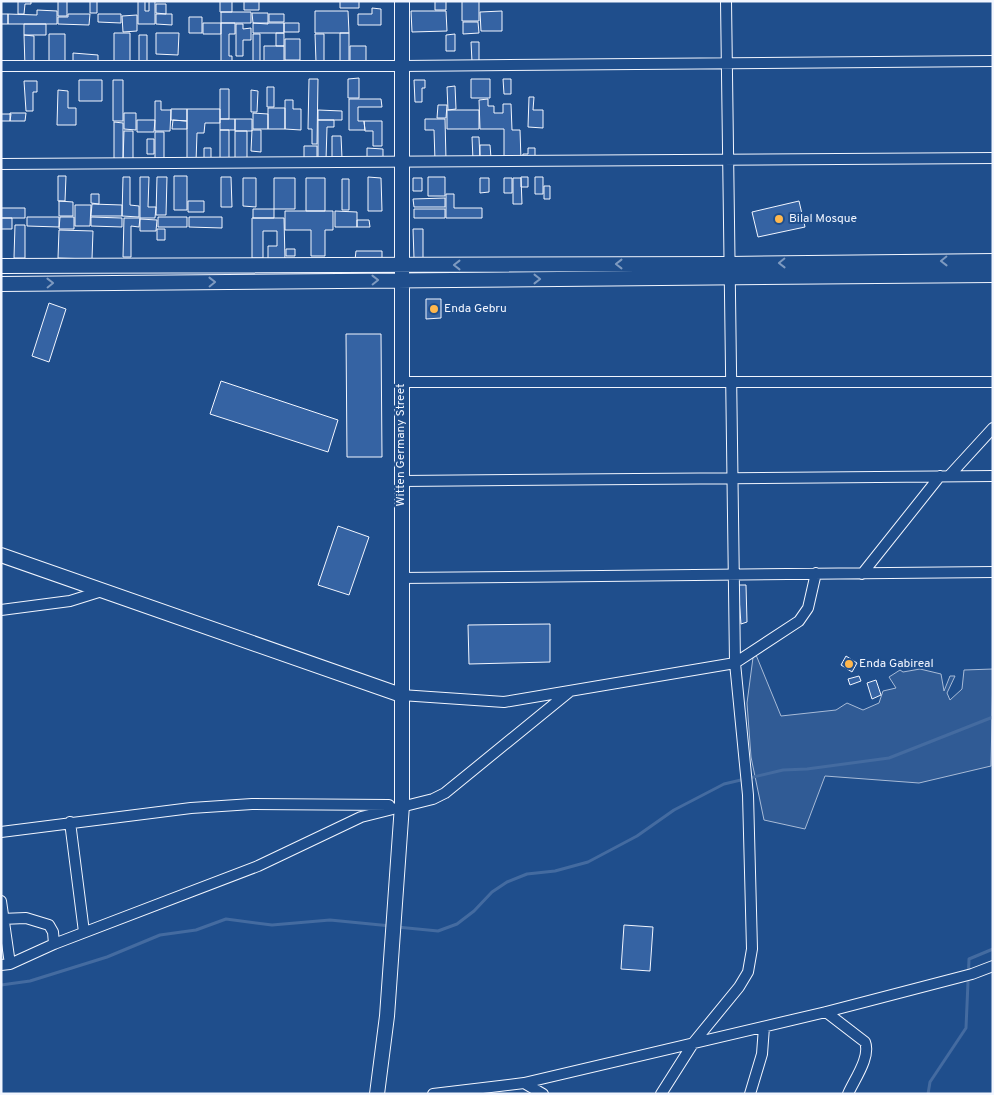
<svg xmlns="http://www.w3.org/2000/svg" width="994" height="1095" viewBox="0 0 994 1095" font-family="Overpass,sans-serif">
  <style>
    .built { fill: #305b95; stroke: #a8bbd7 }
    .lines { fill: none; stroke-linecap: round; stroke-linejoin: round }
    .stream { stroke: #446ba0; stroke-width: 3 }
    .building { fill: #3563a3; stroke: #f2f6ff }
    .street-casing { stroke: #f2f6ff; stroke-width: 12 }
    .secondary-casing { stroke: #f2f6ff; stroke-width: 16 }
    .street { stroke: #1f4e8c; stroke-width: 10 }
    .secondary { stroke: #1f4e8c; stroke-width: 14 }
    .oneway { stroke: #7e9ac0 }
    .poi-dot { fill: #ffb74d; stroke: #1f4e8c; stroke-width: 2 }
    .labels { text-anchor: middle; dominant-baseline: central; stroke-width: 4; stroke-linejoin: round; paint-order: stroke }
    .poi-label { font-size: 12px; fill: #f2f6ff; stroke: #1f4e8c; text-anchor: start }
    .street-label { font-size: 12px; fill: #f2f6ff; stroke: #1f4e8c }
  </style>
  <rect width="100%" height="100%" fill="#1f4e8c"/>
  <path class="built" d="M754 650 781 716 836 710 847 703 863 710 879 703 883 691 896 688 889 677 900 670 903 672 920 669 941 674 944 691 950 676H955L947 693 950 700 962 689 964 670 993 669 991 766 919 783 825 776 805 829 764 820 751 757 747 703Z"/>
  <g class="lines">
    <path class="stream" d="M397 927 438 931 457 924 474 911 492 892 507 882 527 874 555 871 588 862 637 836 674 810 724 784 783 770 807 769 889 758 993 717
      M1 985 30 981 107 957 160 935 196 930 226 919 272 925 330 920 391 926
      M928 1094 930 1082 966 1028 969 959 993 949"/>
  </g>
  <path class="building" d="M18 1H31V4H25L24 14H18Z
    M58 1H67V16H58Z
    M90 1H97V13H90Z
    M138 1H145V11H149V1H155V24H138Z
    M220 1H232V12H220Z
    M244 1H259V10H244Z
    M340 1H359V8H340Z
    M435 1H446V10H435Z
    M462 1H479V21H462Z
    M156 4H166V14L156 13Z
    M372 8 381 9V25H358V14H372Z
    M37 10 57 11V24H8V14L37 15Z
    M315 11H348L349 33H315Z
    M411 11H446L447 31 412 32Z
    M502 11V31H481L480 12Z
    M221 12H251V23H221Z
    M252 13H268V24L253 23Z
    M1 14H8V24H1Z
    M68 14H90L89 25 58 24V17H68Z
    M98 14H121V23L98 22Z
    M156 14H172V25L156 24Z
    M269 14H284V22H269Z
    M137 15V31L123 32 122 16Z
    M189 17H202V33H189Z
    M463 22H478L479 33 463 34Z
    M203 23H221V34H203Z
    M221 23H235V34H229V56H232V65H221Z
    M253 23H284V33H253Z
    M284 23H299V32H284Z
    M24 24H46V35H24Z
    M236 24H243V29L251 28V40H243V56H236Z
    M114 33H130V63H114Z
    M156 33H179L178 55 156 54Z
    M276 33H284V46H276Z
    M340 33H349V62H340Z
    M49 34H65V65L49 64Z
    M253 34H260V63H253Z
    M315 34H324V62H316Z
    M455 34V51H446V35Z
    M24 35 34 36V67H25Z
    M139 35H147V62H139Z
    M285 39H300V60H285Z
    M471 42H479V62H472Z
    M264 46H284V63H264Z
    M350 46H366V62H350Z
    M73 53 98 55V63H73Z
    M359 78V98H348V79Z
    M309 79H318L317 144H312V129H308Z
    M471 79H490V98H471Z
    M503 79H511V94H504Z
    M79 80H102V101H79Z
    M113 80H123V121H113Z
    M414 80H425V88H422V102H415Z
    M24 81H37V92H33V111H26Z
    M455 86 456 109 448 110 447 87Z
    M267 87H274V107H267Z
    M220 89H229V119H220Z
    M58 90 68 91V108H76V125H57Z
    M251 90 258 91 257 112H251Z
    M529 97H534L533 110H543V128L528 127Z
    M349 99H381L382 107H358V121H364L365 130H349Z
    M488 99V106H494V113H503V104H511L512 130H520L521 160H504V129H480L479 100Z
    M285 100H293V109H301V130L285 129Z
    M155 101H161V110H171L170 131H155Z
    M438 105H447L446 118H437Z
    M268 108H285V129H268Z
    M171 109H187V121L171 120Z
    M187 109H220V123H205L204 133H197L196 162 187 161Z
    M318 110 342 111V120H318Z
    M447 110H479V129H447Z
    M10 113H26L25 121H10Z
    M124 113H136V130L124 129Z
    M253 113 268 114V129H253Z
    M1 114H11L10 121H1Z
    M220 119H235V130H220Z
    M235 119H252V131H235Z
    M425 119H445L446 160 435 161 434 130H425Z
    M137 120H155L154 132H137Z
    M173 120 187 121V129H172Z
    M318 120H334V127H327L326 160H318Z
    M364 121H382V146H373V131H365Z
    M114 122 123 123V162H114Z
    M220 130H229V162H220Z
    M252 130H261V152L251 151Z
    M124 131H133V162H123Z
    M235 131H247V160H235Z
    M155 132H164V162H155Z
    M332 136H341L342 158H332Z
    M472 137H479L480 160H473Z
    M147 139H154V154H147Z
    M480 145H490L491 158H480Z
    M304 146H317V160L304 159Z
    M204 148H211V161H204Z
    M367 148 383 149V162H367Z
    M528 148H535V160L522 159 523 154H528Z
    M58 176H66L65 201H58Z
    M174 176H187V210H174Z
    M123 177H130V205L139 206V217L122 216Z
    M140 177H149L148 207H156L155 218H140Z
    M157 177H167L166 215H156Z
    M221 177H231L232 207H221Z
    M368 177 381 178 382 211H368Z
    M428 177H445V196H428Z
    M521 177H528V187H521Z
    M535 177H543V194H535Z
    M243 178H256V207L243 206Z
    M274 178H295V209H274Z
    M306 178H325V211H306Z
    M413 178H422V191H413Z
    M480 178H489V192L480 193Z
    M504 178H512V193H504Z
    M513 178H521L522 204H513Z
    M342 179H349V210H342Z
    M544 186H550V199H544Z
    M91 194H99V204L91 203Z
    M446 194H454V208H482V218H446Z
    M445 198V207H414L413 199Z
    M59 201 73 202V216H59Z
    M188 201H204V212H188Z
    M799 201 805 227 758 237 752 212Z
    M92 204 122 205V216H91Z
    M75 205H91L90 226H75Z
    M1 208H25V218H1Z
    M253 209H274V218H253Z
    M414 209H445V218H414Z
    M285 211H333V230H325V256H311V230H285Z
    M335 211 357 212V227H335Z
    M27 217H59V227L27 226Z
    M60 217H74V229H59Z
    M91 217 122 218V227L91 226Z
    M158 217H187V227H158Z
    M189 217H222V228L189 227Z
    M1 218H12V229H1Z
    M124 218H140L139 227 131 226V257H123Z
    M252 218H284L285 259H268V246H277V231H263V258H252Z
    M140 219 157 220 156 231H140Z
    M357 220H369L370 227H357Z
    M15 225H25V258H14Z
    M157 229H165V240H157Z
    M413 229H423V258H414Z
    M59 230 93 231 92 259 58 258Z
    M286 249H295V256H286Z
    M356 251H382V260H355Z
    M426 299H441V318L426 319Z
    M49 303 66 309 49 362 32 356Z
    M346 334H381L382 457H347Z
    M221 381 338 420 328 452 210 414Z
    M338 526 369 537 349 595 318 585Z
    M738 585H746L747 622 741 624Z
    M550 624V662L469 664 468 625Z
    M846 656 857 663 852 672 841 665Z
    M859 676 861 681 850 685 848 679Z
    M876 680 881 695 872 699 867 683Z
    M624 925 653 927 650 971 621 969Z"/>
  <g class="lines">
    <defs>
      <path id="street" d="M1 66H403L993 61
        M1 164 993 158
        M402 382H993
        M949 476 993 428
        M402 481 993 476
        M862 574 940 476
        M400 578 993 572
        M1 610 70 601 102 591
        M401 695 504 702 735 663 799 621 808 608 816 573
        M70 822 84 932
        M1 832 191 808 252 804 389 805
        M1 901 10 964
        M1 919 26 918 49 925 53 932 54 944
        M1 965 10 964 54 944 258 866 361 817 433 799 445 793 569 692
        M826 1012 865 1042C871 1057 854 1080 848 1094
        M524 1083 543 1094
        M433 1094 524 1083 826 1012 972 974 993 966
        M661 1094 694 1042 739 987 748 972 752 949 748 795 735 663 726 1
        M750 1094 762 1054 764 1027"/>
      <path id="secondary" d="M1 266 729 264 993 261
        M1 284 993 275
        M1 555 401 695
        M377 1094 387 1016 402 805V1"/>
    </defs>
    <use href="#street" class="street-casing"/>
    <use href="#secondary" class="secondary-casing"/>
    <use href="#street" class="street"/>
    <use href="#secondary" class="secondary"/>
  </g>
  <defs><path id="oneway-chevron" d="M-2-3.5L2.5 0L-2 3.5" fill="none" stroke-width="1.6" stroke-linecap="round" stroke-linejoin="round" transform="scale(1.25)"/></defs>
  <g class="oneway">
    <use href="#oneway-chevron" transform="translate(944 261) rotate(179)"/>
    <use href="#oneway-chevron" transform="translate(782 263) rotate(179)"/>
    <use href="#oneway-chevron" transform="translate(619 264) rotate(180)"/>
    <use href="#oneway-chevron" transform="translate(457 265) rotate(180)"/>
    <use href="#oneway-chevron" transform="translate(537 279)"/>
    <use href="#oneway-chevron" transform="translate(375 280) rotate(-1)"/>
    <use href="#oneway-chevron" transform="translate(212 282) rotate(-1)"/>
    <use href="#oneway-chevron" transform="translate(50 283) rotate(-1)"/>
  </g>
  <g class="poi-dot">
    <circle cx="779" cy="219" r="5"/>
    <circle cx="434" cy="309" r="5"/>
    <circle cx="849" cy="664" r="5"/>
  </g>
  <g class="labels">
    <g class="poi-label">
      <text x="789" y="219">Bilal Mosque</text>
      <text x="444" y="309">Enda Gebru</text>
      <text x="859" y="664">Enda Gabireal</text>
    </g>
    <g class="street-label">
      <text transform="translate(401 445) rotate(-90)">Witten Germany Street</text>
    </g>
  </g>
  <rect width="994" height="1095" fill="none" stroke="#f2f6ff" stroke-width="5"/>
</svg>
